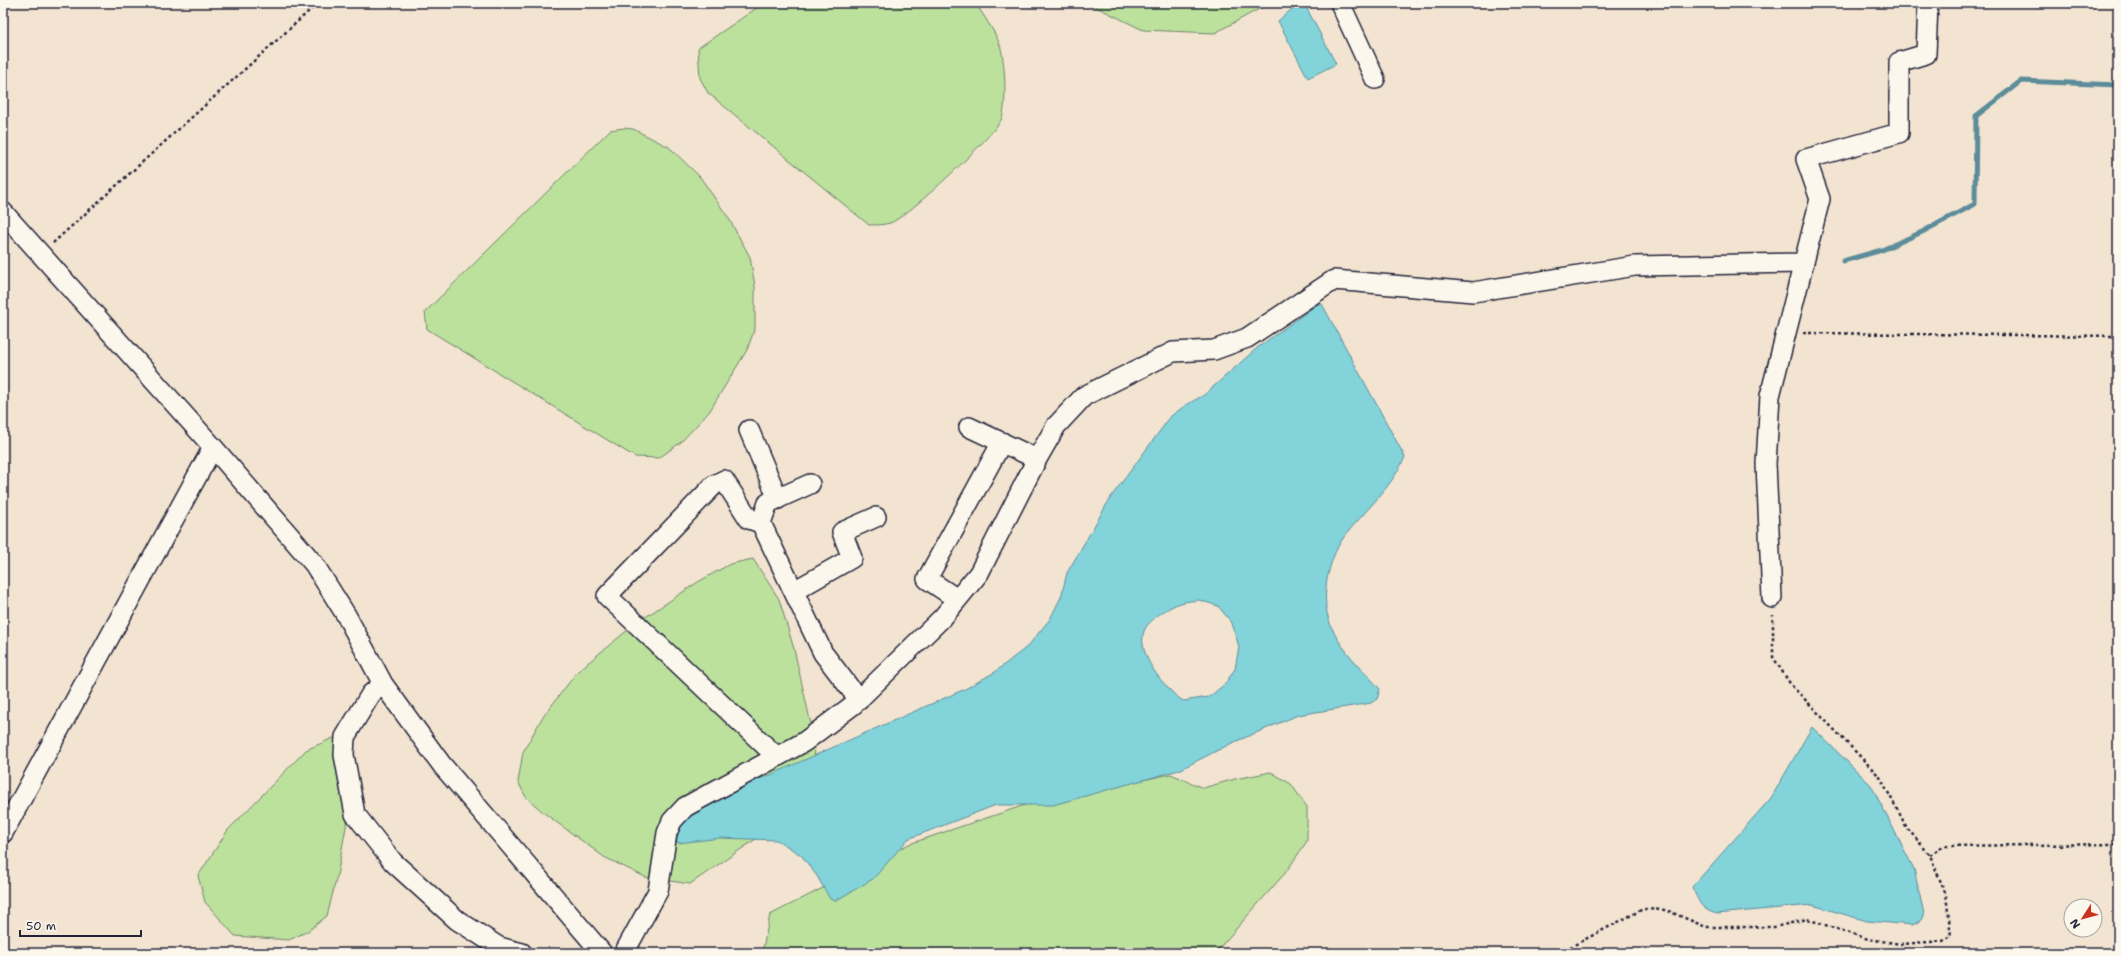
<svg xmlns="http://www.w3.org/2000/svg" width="2121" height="956" viewBox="0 0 2121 956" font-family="'Shantell Sans',sans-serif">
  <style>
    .green { fill: #bce19c; stroke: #6f826c }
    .water { fill: #82d3da; stroke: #5c8c9a; fill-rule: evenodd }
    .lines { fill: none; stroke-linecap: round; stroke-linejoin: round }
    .stream { stroke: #5c8c9a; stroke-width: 5 }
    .minor-casing { stroke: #22223b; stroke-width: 22 }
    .path { stroke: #22223b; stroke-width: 2.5; stroke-dasharray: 3 3; stroke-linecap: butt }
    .minor { stroke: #fbf7ec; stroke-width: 19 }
  </style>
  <rect width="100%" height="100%" fill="#f2e4d0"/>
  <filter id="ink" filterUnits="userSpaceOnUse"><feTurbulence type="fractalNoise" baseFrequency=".025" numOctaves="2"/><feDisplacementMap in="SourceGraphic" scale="8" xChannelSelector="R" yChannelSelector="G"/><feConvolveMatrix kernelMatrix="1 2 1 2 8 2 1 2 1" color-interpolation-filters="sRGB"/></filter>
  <g filter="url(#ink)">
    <path class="green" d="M764 3H976C983 16 995 31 1000 45 1005 60 1007 103 1002 118 996 134 907 218 890 223 883 225 875 225 869 225L708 93 700 78 698 48Z
      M1088 3H1270L1215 33 1143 30Z
      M624 128 633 129 669 147 700 177 728 217 750 257 755 286V328L747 350 709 412 681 442 659 458 635 457 427 329 425 312 610 130Z
      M753 559 779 599 794 649 815 742 813 791 772 828 690 884 645 877 604 857 544 813 526 797 518 782 523 752 542 718 578 671 635 624 698 582 730 564Z
      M333 738 352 743 355 778 337 876 327 916 308 931 289 940 235 936 205 902 198 876 228 830 306 750Z
      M1271 772 1291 784 1307 807V841L1286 872 1215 953H762L770 915 909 844 1025 805 1171 774 1203 788 1235 779Z"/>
    <path class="water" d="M1299 3H1304L1336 64 1308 78 1278 21Z
      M1318 304H1322L1405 457C1391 489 1365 510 1344 537 1335 549 1330 565 1327 579 1318 631 1349 654 1380 689L1377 699 1371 703 1298 715 1230 744 1179 770 1053 805H996L908 839 873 879 835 901 830 899 817 876 801 855 777 840 720 838 679 843 675 840C676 836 676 831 677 827 688 804 745 783 768 776L965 689 995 672 1028 646 1050 619 1061 597 1067 573 1111 497 1171 416 1186 405 1204 395 1257 348ZM1199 600 1218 606 1232 623 1239 647 1235 669 1225 684 1209 697 1183 701C1165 689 1136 654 1144 631 1148 620 1170 606 1181 603 1186 601 1193 601 1199 600Z
      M1812 727 1871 785 1914 869 1924 914 1921 920 1913 925 1867 921 1812 905 1717 914C1701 910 1699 902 1692 887L1771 798Z"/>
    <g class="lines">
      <path class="stream" d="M1843 261 1882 250 1922 232 1975 204 1976 116 2021 81 2118 85"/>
      <defs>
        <path id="minor" d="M1340 3 1375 79
          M3 212 213 447 314 564 346 615 383 684 442 765 602 953
          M969 427 1037 459
          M749 430 778 499
          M810 484 768 503 761 523 823 653 859 700
          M761 523 749 519 724 480 714 485 607 596 777 757
          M794 591 852 558 842 532 876 517
          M1772 598 1766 464 1770 396 1820 199 1806 159 1899 133V62L1926 54 1928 3
          M957 599 927 579 1002 442
          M383 684 371 694 345 737 344 755 355 814 393 862 457 920 499 947 522 953
          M3 833 213 447
          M624 953 658 891 667 833 672 821 685 807 804 742 853 705 943 617 979 573 1037 459 1056 426 1084 396 1173 352 1214 350 1247 338 1334 280 1473 292 1635 266 1804 263"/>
      </defs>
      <use href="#minor" class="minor-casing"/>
      <path class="path" d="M53 243 318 3
        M1803 333 2118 336
        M1930 855 1943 846 2118 844
        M1559 953 1643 909 1666 910 1706 927H1775L1807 919 1868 939 1901 944 1943 941 1951 936 1946 895 1930 855 1907 828 1880 777 1791 685 1773 657V615"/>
      <use href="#minor" class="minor"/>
    </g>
  </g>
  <rect width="2121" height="956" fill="none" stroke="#fbf7ec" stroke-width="16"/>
  <rect x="8" y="8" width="2105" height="940" fill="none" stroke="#22223b" stroke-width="1.5" filter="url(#ink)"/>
  <g transform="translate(2083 918) rotate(234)"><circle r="19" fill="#fbf7ec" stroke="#a4a2a5"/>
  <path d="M0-3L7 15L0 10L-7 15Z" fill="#c8321e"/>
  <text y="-6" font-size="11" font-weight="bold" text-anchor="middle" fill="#22223b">N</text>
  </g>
  <path d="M20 930v6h121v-6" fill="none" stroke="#22223b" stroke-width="2"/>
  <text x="26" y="930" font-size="12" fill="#22223b" stroke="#fbf7ec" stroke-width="3" paint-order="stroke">50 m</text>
</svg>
